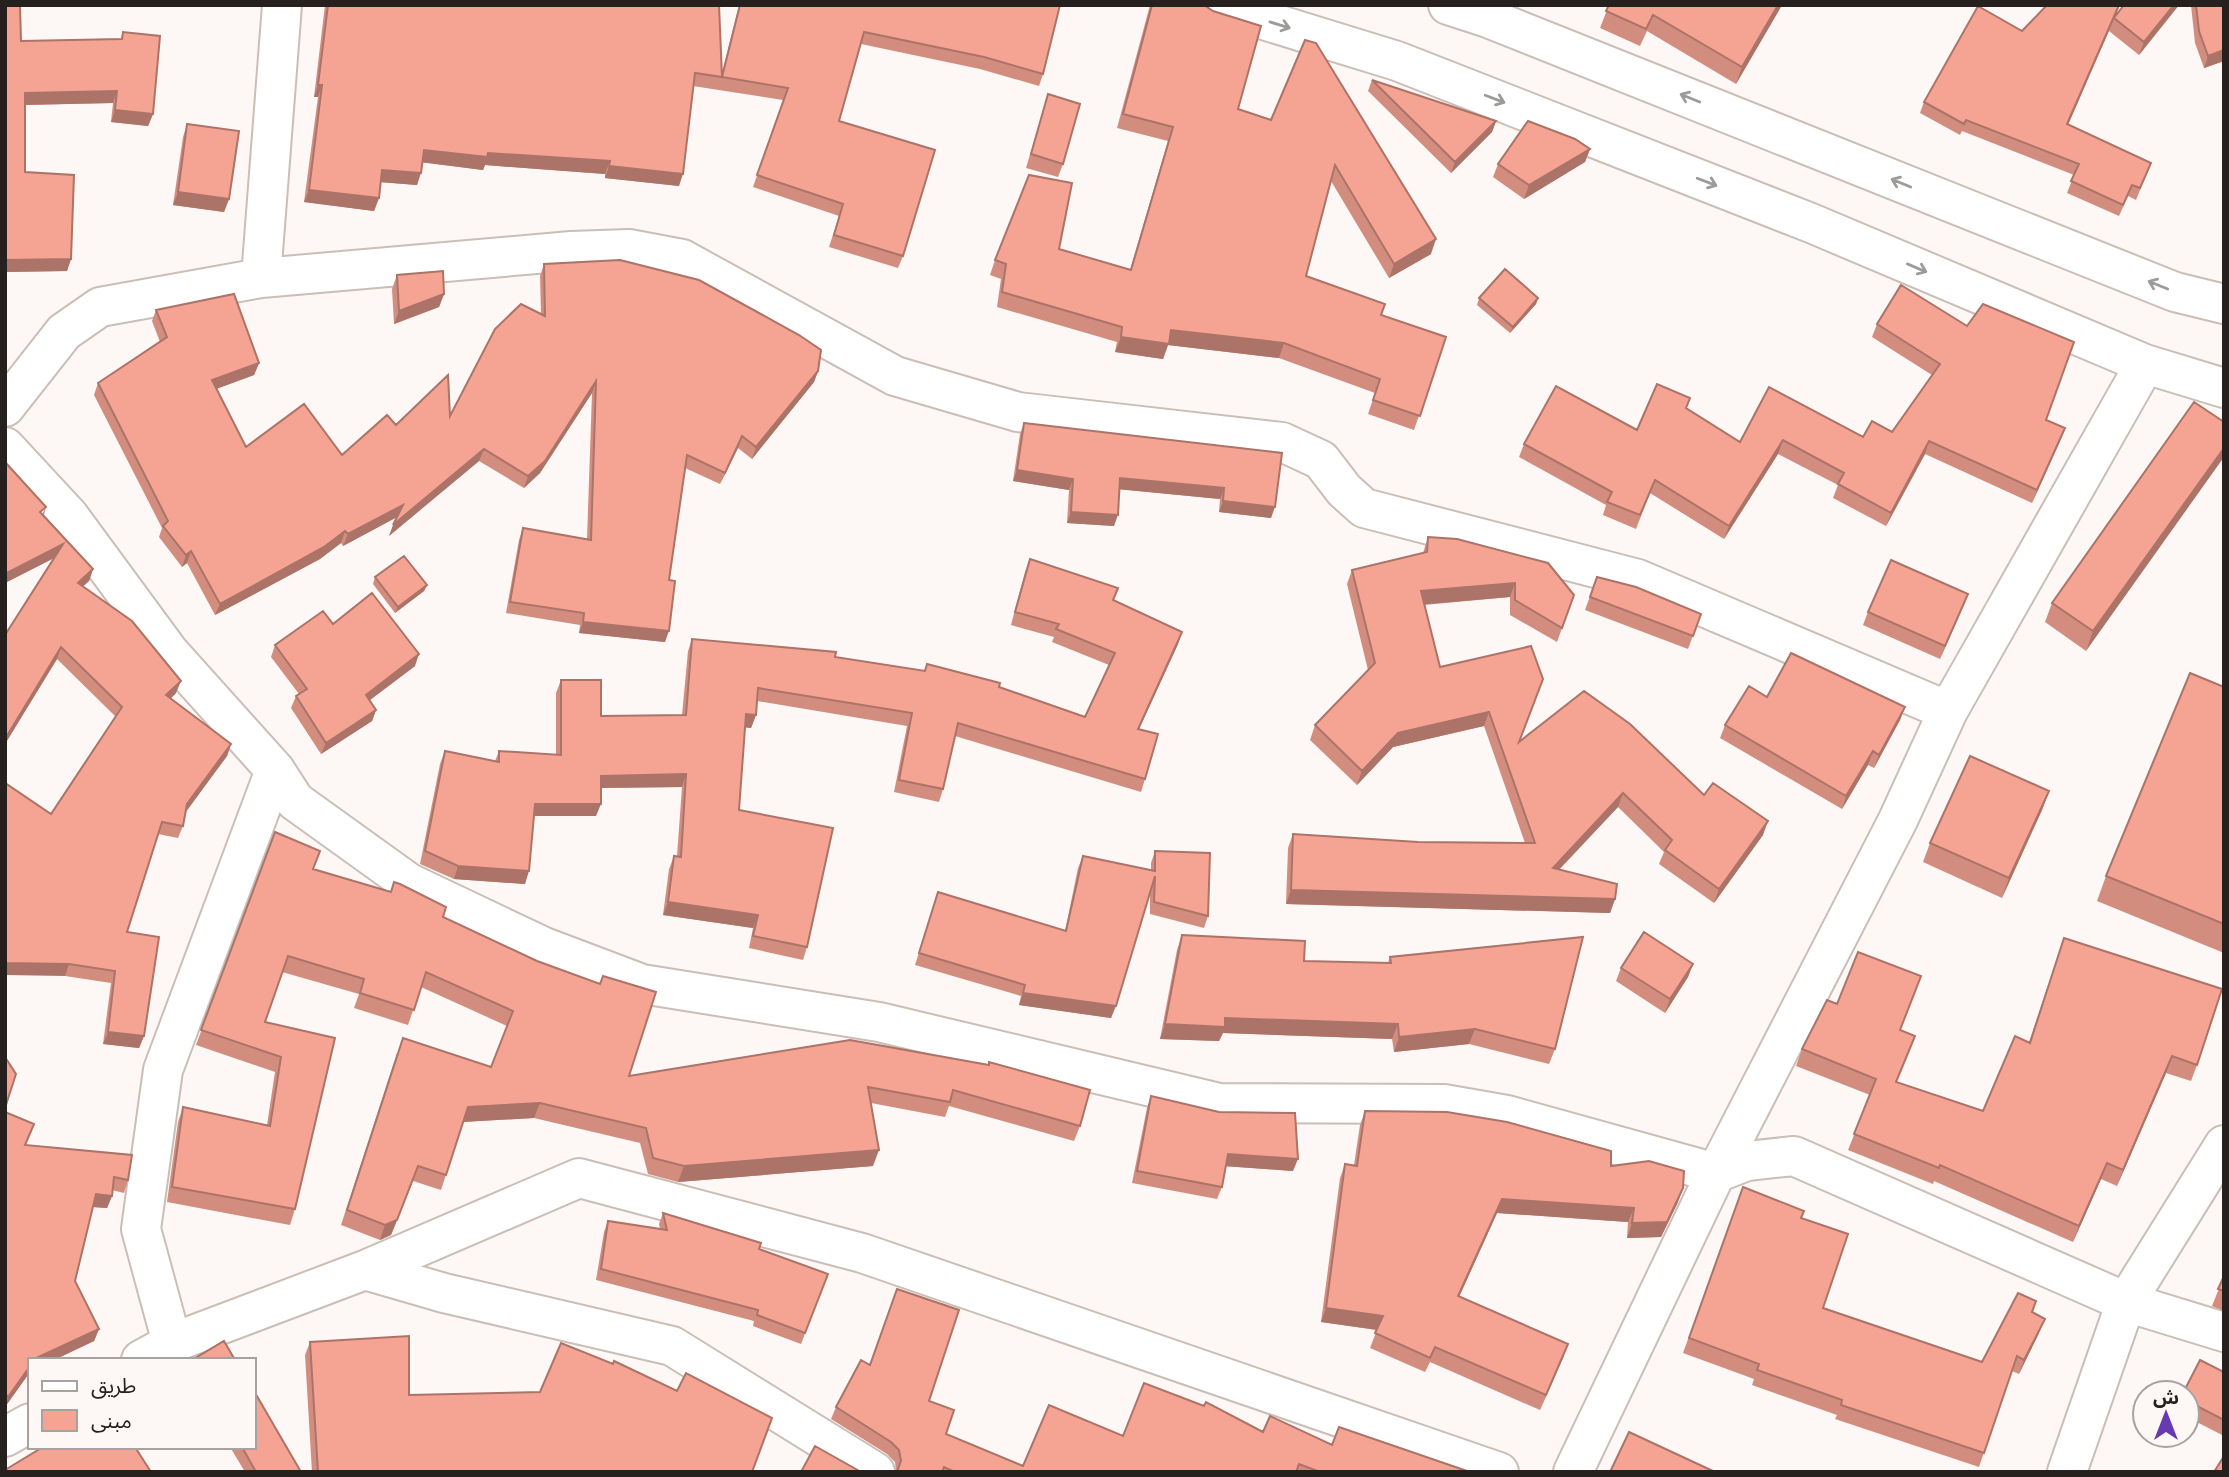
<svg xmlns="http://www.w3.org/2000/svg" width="2229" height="1477" viewBox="0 0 2229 1477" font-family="'Source Sans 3','Noto Sans Arabic',sans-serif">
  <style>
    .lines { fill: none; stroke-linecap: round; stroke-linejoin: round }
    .street-casing { stroke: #cabeb6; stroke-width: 42 }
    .street { stroke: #fff; stroke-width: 38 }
    .wall { fill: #d38d7f }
    .shaded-wall { fill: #ac7368 }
    .building { fill: #f5a494; stroke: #ac7368; stroke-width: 2 }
    .oneway { stroke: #9d9b9a }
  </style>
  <rect width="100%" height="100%" fill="#fdf8f5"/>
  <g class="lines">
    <defs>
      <path id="street" d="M1215 5 1397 61 1811 223 2145 364 2224 388
        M1448 5 1488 18 2175 292 2224 304
        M261 278 282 5
        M5 407 64 332 100 307 261 278 571 251 629 249 682 259 895 376 1018 412 1282 442 1321 460 1344 490 1364 508 1638 579 1948 711
        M5 447 69 516 169 652 275 770 295 801 409 883 544 947 642 984 879 1022 1219 1103 1444 1104 1507 1115 1716 1173 1747 1161 1794 1156 2126 1302 2224 1332
        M365 1270 444 1293 672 1346 875 1472
        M172 1343 141 1229 163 1070 275 770
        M141 1360 172 1343 365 1270 579 1178 862 1253 1499 1472
        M5 1437 30 1423
        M1573 1472 1716 1173 1898 820 1948 711 2145 364
        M2067 1472 2126 1302 2224 1145"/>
    </defs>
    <use href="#street" class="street-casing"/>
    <use href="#street" class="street"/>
  </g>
  <path class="wall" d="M5 5 21 41 121 39 123 32 153 114 148 126 111 122 113 103 25 105V172L71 259 67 271 5 272Z
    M325 5H719L722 73 739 5H1060L1043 74 1039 86 980 69 861 44 839 121 903 256 898 268 829 247 839 216 753 187 783 100 693 86 679 186 605 178V174L485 165 483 170 422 162 417 185 381 182 379 198 374 211 304 202 318 97H314Z
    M1150 5H1204L1238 109 1271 120 1305 40 1431 254 1389 278 1331 181 1306 276 1381 315 1446 337 1414 430 1368 414 1375 393 1279 358 1168 345 1163 359 1115 352 1117 342 997 307 1001 279 990 275 995 260 1059 249 1130 270 1168 141 1117 128Z
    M1609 5H1782L1736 84 1647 31 1640 46 1600 28Z
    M2179 5 2139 55 2109 31 2112 24 2068 125 2151 163 2136 200 2128 196 2119 216 2067 193 2074 175 1962 131 1960 135 1920 113 1924 102 2022 31Z
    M2191 5H2224V61L2204 68 2195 43Z
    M1372 80 1496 121 1492 132 1451 173 1368 91Z
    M1048 94 1063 164 1058 177 1026 168Z
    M187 124 229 199 224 212 173 205 183 137Z
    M1590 149 1585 162 1524 199 1493 177 1498 164Z
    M544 264 818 371 814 382 752 459 738 448 720 484 685 468 669 580 665 642 579 633 580 625 506 613 519 540 523 528 587 539 592 393 540 473 524 488 479 461 389 536 397 517 343 546 341 543 320 559 215 615 187 563 182 567 159 537 162 528 94 395 98 383 160 342 152 321 156 310 259 363 254 375 216 389 246 447 342 455 396 425 450 416 541 314 540 276Z
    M397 275 444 294 439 307 394 324 392 289Z
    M1479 298H1538L1536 304 1510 333 1477 305Z
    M1877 324 2046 420 2060 441 2032 503 1925 454 1886 526 1833 498 1838 485 1778 454 1724 539 1650 493 1636 529 1603 515 1606 505 1519 457 1524 444 1637 430 1686 409 1740 442 1863 437 1892 432 1932 375 1872 337Z
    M2194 402 2086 651 2045 622 2052 603Z
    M1024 423 1282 453 1271 518 1219 512 1220 499 1119 489 1114 526 1067 523 1069 490 1013 481 1020 434Z
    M46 507 44 515 93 569 89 581 83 586 176 693 170 699 231 744 227 756 185 812 183 826 178 838 158 834 127 932 144 1036 139 1048 103 1044 111 983 65 976 51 814 116 717 57 659 5 744V635L54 558 5 583Z
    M1428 537 1574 595 1557 642 1510 615V597L1424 605 1440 667 1531 646 1519 742 1704 795 1763 835 1714 903 1659 864 1664 852 1618 807 1559 870 1615 899 1610 913 1286 904 1288 848 1293 834 1418 842 1525 843 1484 726 1393 747 1357 785 1310 740 1315 725 1368 670 1347 584 1352 570 1423 553Z
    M1030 559 1114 600 1178 644 1139 729 1145 779 1141 792 955 736 943 789 939 802 894 792 907 726 757 701 756 715 751 728 745 727 739 810 807 947 803 960 749 948 753 928 663 915 669 869 674 856H677L682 787 601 788 596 816H534L525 884 454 879 420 864 440 764 445 751 495 761 499 751 556 755V693L561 680 601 716 682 715 688 651 692 639 835 657 924 671 927 664 1085 717 1109 665 1052 642 1054 637 1011 625 1025 572Z
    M375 577 427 585 424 591 395 613 373 584Z
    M1597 577 1701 614 1688 649 1585 610Z
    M1968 594 1940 659 1863 625 1868 612Z
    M275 645 415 666 370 700 376 710 372 721 321 754 291 708 296 696 299 694 271 657Z
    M2224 687V953L2097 901 2106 876Z
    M1905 707 1900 720 1874 768 1868 765 1842 809 1720 738 1725 725Z
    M2049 791 2042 810 2002 898 1923 862 1930 843Z
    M275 832 313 869 443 917 629 1076 850 1040 1080 1126 1074 1141 949 1106 945 1117 871 1103 873 1166 678 1182 648 1174 640 1143 534 1118 463 1122 441 1190 413 1181 391 1235 380 1240 341 1225 397 1053 491 1067 507 1026 421 987 408 1025 354 1008 359 994 282 972 265 1022 335 1038 295 1209 290 1225 167 1202 178 1122 183 1107 267 1125 275 1072 196 1045Z
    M1155 851 1208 916 1204 928 1150 914V890L1111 1018 1019 1005 1021 996 915 965 938 892 1065 931 1078 868 1083 856 1151 870V863Z
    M1182 935 1304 961 1388 963 1390 957 1555 1049 1549 1064 1469 1044 1394 1052 1392 1039 1223 1033 1219 1041 1160 1039 1177 950Z
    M2064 938 2197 1065 2191 1081 2166 1073 2117 1186 2101 1179 2073 1242 1934 1181 1933 1184 1848 1150 1870 1095 1796 1066 1802 1049 1901 1030 1915 1036 1896 1082 1983 1111 2029 1042Z
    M1693 964 1688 977 1665 1013 1616 981 1621 968Z
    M1151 1096 1293 1171 1225 1166 1222 1187 1217 1199 1132 1183 1147 1108Z
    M1365 1111 1611 1166 1678 1202 1661 1237 1627 1238 1628 1222 1497 1213 1459 1297 1568 1344 1540 1410 1430 1362 1425 1372 1370 1348 1377 1330 1321 1322 1340 1178 1345 1164 1354 1165 1360 1125Z
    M5 1112 25 1145 128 1180 124 1193 112 1190V1196L107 1208 93 1207 75 1281 99 1329 94 1341 54 1360H30V1372L5 1407Z
    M1743 1187 1801 1218 1823 1308 1982 1362 2032 1312 2039 1333 2019 1374 2012 1371 1979 1467 1835 1419 1837 1415 1752 1385 1754 1379 1683 1353Z
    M663 1213 828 1274 801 1344 753 1326 754 1321 596 1280 604 1232 608 1221 660 1229 659 1224Z
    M2224 1276V1311L2212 1306Z
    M310 1342 409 1395 752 1472H312L305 1355Z
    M870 1365 929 1401 946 1434 1023 1466 1123 1436 1263 1432 1470 1472H896L895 1462 887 1454 831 1419 836 1407Z
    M2224 1372V1436L2187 1417V1393Z
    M230 1447H254L301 1472H245Z"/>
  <path class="shaded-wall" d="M1778 5H1782L1736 84 1742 67Z
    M2119 5H2120L2063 136 2067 124Z
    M2174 5H2179L2139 55 2144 42Z
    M2224 50V61L2204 68 2208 56Z
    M318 85H322L318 97H314Z
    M117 91 113 103 20 105 25 93Z
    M115 110 153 114 148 126 111 122Z
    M1496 121 1492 132 1451 173 1455 162Z
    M1590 149 1585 162 1524 199 1529 185Z
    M424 150 488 153 610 161 605 174 485 165 483 170 419 162Z
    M609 166 683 174 679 186 605 178Z
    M382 170 421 173 417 185 378 182Z
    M309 190 379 198 374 211 304 202Z
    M178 192 229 199 224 212 173 205Z
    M1436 239 1431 254 1389 278 1394 264Z
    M71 259 67 271 5 272V260Z
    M444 294 439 307 394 324 399 311Z
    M1538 298 1536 304 1510 333 1513 327Z
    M1171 330 1284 343 1279 358 1168 345 1163 359 1115 352 1121 337Z
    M259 363 254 375 208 392 212 380Z
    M818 371 814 382 752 459 756 447Z
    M596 381 592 393 540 473 524 488 528 476Z
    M2065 428 2060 441 2032 503 2037 490Z
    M742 436 738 448 720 484 725 473Z
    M1783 440 1778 454 1724 539 1729 526Z
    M1929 441 1925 454 1886 526 1891 513Z
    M2224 448V457L2086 651 2093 631Z
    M484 449 479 461 389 536 393 525Z
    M1017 470 1073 479 1069 490 1013 481Z
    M1120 478 1224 488 1220 499 1116 489Z
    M1223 501 1275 507 1271 518 1219 512Z
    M403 505 399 516 343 546 348 534Z
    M1071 512 1118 515 1114 526 1067 523Z
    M345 531 341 543 320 559 215 615 220 604Z
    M63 544 58 556 5 583V574Z
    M191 551 187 563 182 567 186 555Z
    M93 569 89 581 74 595 78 583Z
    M1515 583 1510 597 1416 605 1421 591Z
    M427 585 424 591 395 613 398 607Z
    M1968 594 1963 607 1940 659 1945 646Z
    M583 622 669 631 665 642 579 633Z
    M1182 632 1178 644 1133 742 1138 729Z
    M61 647 57 659 5 744V739Z
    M419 654 415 666 362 706 366 695Z
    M181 681 176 693 162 707 166 695Z
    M1905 707 1900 720 1874 768 1879 755Z
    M376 710 372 721 321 754 326 743Z
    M1489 712 1484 726 1393 747 1357 785 1362 771 1398 733Z
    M746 714 756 715 751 728 741 727Z
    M231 744 227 756 183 816 187 804Z
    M1873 751 1868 765 1842 809 1846 796Z
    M686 774 682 787 596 788 601 776Z
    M2049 791 2042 810 2002 898 2009 878Z
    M1623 793 1618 807 1547 882 1553 868Z
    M535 804H601L596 816H530Z
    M1768 821 1763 835 1714 903 1719 889Z
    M458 866 529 871 525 884 454 879Z
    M1291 890 1615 899 1610 913 1286 904Z
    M668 902 758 915 753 928 663 915Z
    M5 963 69 964 65 976 5 975Z
    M1693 964 1688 977 1665 1013 1670 999Z
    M1023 993 1116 1006 1111 1018 1019 1005Z
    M1225 1018 1398 1024 1392 1039 1223 1033 1219 1041 1160 1039 1165 1024Z
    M1475 1029 1469 1044 1394 1052 1399 1037Z
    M108 1032 144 1036 139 1048 103 1044Z
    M2172 1056 2166 1073 2117 1186 2123 1170Z
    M540 1103 534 1118 462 1122 468 1107Z
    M879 1150 873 1166 678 1182 684 1166Z
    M1228 1154 1298 1159 1293 1171 1223 1166Z
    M2107 1163 2101 1179 2073 1242 2079 1226Z
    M413 1181 391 1235 380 1240 385 1225Z
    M1683 1188 1678 1202 1661 1237 1627 1238 1632 1223Z
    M96 1194 112 1196 107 1208 92 1207Z
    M1502 1199 1634 1208 1628 1222 1497 1213 1453 1310 1458 1296Z
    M1326 1308 1383 1316 1378 1330 1321 1322Z
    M2045 1319 2039 1333 2019 1374 2024 1360Z
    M99 1329 94 1341 54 1360H34L36 1358Z
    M1568 1344 1563 1358 1540 1410 1546 1395Z
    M30 1366V1372L5 1407 8 1397Z"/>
  <path class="building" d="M5 5H20L21 41 122 39 123 32 160 36 153 114 115 110 117 91 25 93V172L74 175 71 259 5 260Z
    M328 5H719L722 77 695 73 683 174 609 166 610 161 488 153 487 157 424 150 421 173 382 170 379 198 309 190 322 85H318Z
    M740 5H1060L1043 74 984 57 864 32 839 121 935 150 903 256 834 235 843 204 757 175 788 88 722 77Z
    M1152 5H1204L1213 11 1261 26 1238 109 1271 120 1305 40 1316 43 1436 239 1394 264 1335 165 1306 276 1385 304 1381 315 1446 337 1420 416 1373 400 1380 379 1284 343 1171 330 1169 344 1121 337 1122 327 1002 292 1006 264 995 260 1029 175 1072 183 1059 249 1131 270 1173 127 1123 114Z
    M1609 5H1778L1742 67 1653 15 1646 29 1606 11Z
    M2047 5H2119L2067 124 2151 163 2140 188 2132 185 2123 205 2071 181 2079 164 1966 120 1964 124 1924 102 1978 6 2022 31Z
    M2124 5H2174L2144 42 2114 18Z
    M2196 5H2224V50L2208 56 2199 31Z
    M1372 80 1496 121 1455 162Z
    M1048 94 1080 104 1063 164 1031 154Z
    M1528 121 1575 139 1590 149 1529 185 1498 164Z
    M187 124 239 131 229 199 178 192Z
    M620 260 699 280 799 335 821 350 818 371 756 447 742 436 725 473 687 455 669 580 675 581 669 631 583 622 584 613 510 602 523 528 591 540 596 381 545 461 528 476 484 449 393 525 403 505 348 534 345 531 324 547 220 604 191 551 186 555 163 526 168 521 98 383 167 337 156 310 234 294 259 363 212 380 246 447 304 404 342 455 387 415 396 425 448 375 450 416 495 329 521 304 545 316 544 264Z
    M1505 269 1538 298 1513 327 1479 298Z
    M443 271 444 294 399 311 397 275Z
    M1901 285 1967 326 1983 304 2074 342 2046 420 2065 428 2037 490 1929 441 1891 513 1838 484 1844 473 1783 440 1729 526 1655 480 1640 515 1607 502 1612 492 1524 444 1556 386 1637 430 1657 384 1690 398 1686 408 1740 442 1769 387 1863 437 1872 421 1892 432 1940 364 1877 324Z
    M2194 402 2224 422V448L2093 631 2052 603Z
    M1024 423 1282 453 1275 507 1223 501 1224 488 1120 478 1118 515 1071 512 1073 479 1017 470Z
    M5 462 46 507 40 512 93 569 78 583 132 621 181 681 166 695 231 744 187 804 183 826 162 822 127 932 159 937 144 1036 108 1032 115 971 69 964 5 963V783L51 814 122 707 61 647 5 739V635L63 544 5 574Z
    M1428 537 1457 539 1548 563 1574 595 1562 628 1515 600V583L1421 591 1440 667 1531 646 1543 679 1519 742 1584 691 1630 724 1704 795 1713 783 1768 821 1719 889 1665 850 1672 840 1623 793 1553 868 1617 884 1615 899 1291 890 1293 834 1418 842 1535 843 1489 712 1398 733 1362 771 1315 725 1375 663 1352 570 1427 552Z
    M404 556 427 585 398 607 375 577Z
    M1030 559 1118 588 1113 600 1182 632 1138 729 1158 734 1145 779 958 723 943 789 899 780 912 713 758 688 756 715 746 714 739 810 833 828 807 947 753 936 758 915 668 902 674 856 681 857 686 774 601 776V804H535L529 871 458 866 425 851 445 751 499 762V751L561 755V680H601V716L686 715 692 639 836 652 835 657 925 671 927 664 1000 683 999 687 1085 717 1115 653 1056 629 1059 624 1015 612Z
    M1891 560 1968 594 1945 646 1868 612Z
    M1597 577 1636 587 1701 614 1693 636 1590 597Z
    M372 593 419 654 366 695 376 710 326 743 296 696 307 689 275 645 323 611 333 624Z
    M1791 653 1905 707 1879 755 1873 751 1846 796 1725 725 1749 686 1767 697Z
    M2190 673 2224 687V924L2106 876Z
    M1970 756 2049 791 2009 878 1930 843Z
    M275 832 320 851 313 869 391 892 394 882 400 884 446 907 443 917 537 961 600 984 603 976 656 992 629 1076 850 1040 989 1065V1062L1090 1090 1080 1126 953 1090 950 1102 868 1087 879 1150 684 1166 653 1158 646 1128 540 1103 468 1107 446 1175 418 1166 397 1220 385 1225 347 1210 403 1038 491 1067 513 1011 426 972 414 1010 360 993 364 979 288 956 265 1022 335 1038 295 1209 172 1187 183 1107 270 1126 281 1057 201 1030Z
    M1155 851 1210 853 1208 916 1154 902 1155 876 1116 1006 1023 993 1025 985 919 953 938 892 1066 931 1083 856 1155 871Z
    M1644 932 1693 964 1670 999 1621 968Z
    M1182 935 1305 941 1304 961 1391 963 1390 957 1583 937 1555 1049 1475 1029 1399 1037 1398 1024 1225 1018V1027L1165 1024Z
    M2064 938 2222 989 2197 1065 2172 1056 2123 1170 2107 1163 2079 1226 1940 1165 1939 1168 1854 1134 1876 1079 1802 1049 1827 1000 1837 1004 1858 952 1921 976 1900 1030 1915 1036 1896 1082 1983 1111 2015 1036 2030 1043Z
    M5 1057 16 1074 5 1108Z
    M1151 1096 1219 1112 1295 1113 1298 1159 1228 1154 1222 1187 1137 1171Z
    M1365 1111 1447 1112 1507 1122 1611 1151V1166L1649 1161 1684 1171 1683 1188 1667 1222 1632 1223 1634 1208 1502 1199 1458 1296 1568 1344 1546 1395 1435 1347 1430 1358 1375 1333 1383 1316 1326 1308 1345 1164 1357 1166Z
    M5 1112 34 1124 25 1145 132 1155 128 1180 114 1177 112 1196 96 1194 75 1281 99 1329 36 1358 34 1360H30V1366L8 1397 5 1394Z
    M1743 1187 1804 1211 1801 1218 1848 1234 1823 1308 1982 1362 2018 1293 2036 1301 2032 1312 2045 1319 2024 1360 2017 1356 1984 1453 1841 1405 1842 1400 1757 1370 1759 1364 1689 1338Z
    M663 1213 761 1243 759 1249 828 1274 805 1333 757 1315 758 1310 601 1269 608 1221 667 1230Z
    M2224 1276V1291L2218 1289Z
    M897 1289 959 1310 929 1401 954 1410 946 1434 1023 1466 1049 1405 1123 1436 1144 1383 1204 1406 1206 1402 1263 1432 1270 1416 1332 1445 1339 1427 1470 1472H1320L1299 1464 1296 1472H955L944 1467 942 1472H897L901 1461 899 1450 891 1442 836 1407 861 1360 870 1365Z
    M409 1336V1395L540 1392 561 1343 613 1364 614 1361 677 1391 686 1373 772 1418 752 1472H318L310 1342Z
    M224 1341 235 1360H192Z
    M2200 1360 2224 1372V1420L2187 1401V1393H2183Z
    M254 1391 301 1472H256L242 1447H254Z
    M1629 1432 1715 1472H1610Z
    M815 1446 861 1472H801Z
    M43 1447H135L151 1472H5V1470Z
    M2224 1456V1472H2214Z"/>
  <defs><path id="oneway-shaft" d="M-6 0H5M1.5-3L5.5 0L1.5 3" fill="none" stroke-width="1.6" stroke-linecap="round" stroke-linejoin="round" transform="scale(1.75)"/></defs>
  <g class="oneway">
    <use href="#oneway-shaft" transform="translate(1280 25) rotate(17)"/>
    <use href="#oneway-shaft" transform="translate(1690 98) rotate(-158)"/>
    <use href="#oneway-shaft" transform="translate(1495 99) rotate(21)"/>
    <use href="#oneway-shaft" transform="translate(1707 182) rotate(21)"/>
    <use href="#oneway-shaft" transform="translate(1901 183) rotate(-158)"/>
    <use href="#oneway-shaft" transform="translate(1917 268) rotate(23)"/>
    <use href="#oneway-shaft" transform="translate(2158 285) rotate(-158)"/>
  </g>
  <rect width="2229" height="1477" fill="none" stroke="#26211e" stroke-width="14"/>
  <rect x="28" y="1358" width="228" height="91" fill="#fdf8f5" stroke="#a7a29f" stroke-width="2"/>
  <rect x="42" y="1381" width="35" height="10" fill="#ffffff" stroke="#a7a29f" stroke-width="2"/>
  <text x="91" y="1393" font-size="21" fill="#26211e">طريق</text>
  <rect x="42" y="1410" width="35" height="21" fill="#f5a494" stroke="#a7a29f" stroke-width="2"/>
  <text x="91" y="1428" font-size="21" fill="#26211e">مبنى</text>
  <g transform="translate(2166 1414)"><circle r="33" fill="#fdf8f5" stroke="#a7a29f" stroke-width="2"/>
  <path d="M0-5L12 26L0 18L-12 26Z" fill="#683ab2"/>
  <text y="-10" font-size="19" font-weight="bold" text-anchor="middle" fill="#26211e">ش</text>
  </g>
</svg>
